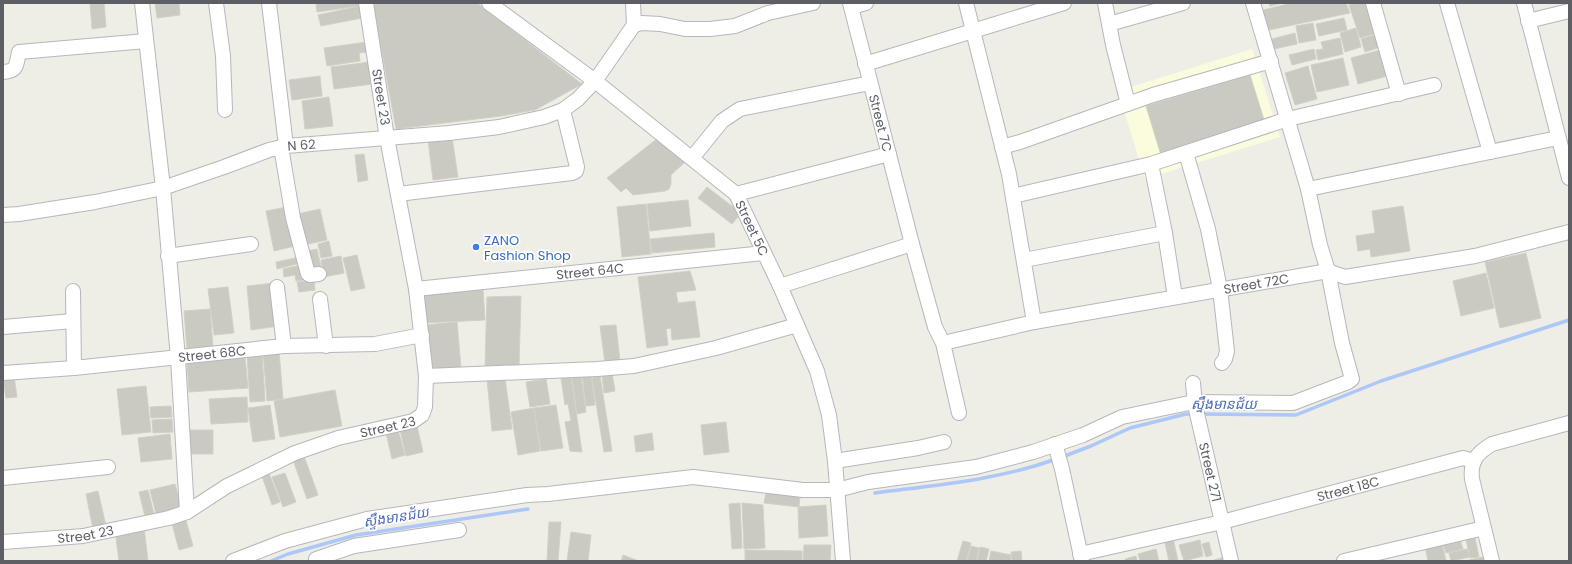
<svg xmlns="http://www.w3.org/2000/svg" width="1572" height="564" viewBox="0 0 1572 564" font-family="Poppins,'Noto Sans Khmer',sans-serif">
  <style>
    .commercial { fill: #fbfbde }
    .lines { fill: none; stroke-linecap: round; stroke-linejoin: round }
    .stream { stroke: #acc7f8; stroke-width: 3.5 }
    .building { fill: #cac9c2; stroke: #d3d1c5 }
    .minor-casing { stroke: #b6b7bb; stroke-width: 16 }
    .minor { stroke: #fff; stroke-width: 14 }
    .shop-dot { fill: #3f7fe0; stroke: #fff; stroke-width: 1.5 }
    .labels { text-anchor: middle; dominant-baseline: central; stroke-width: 3.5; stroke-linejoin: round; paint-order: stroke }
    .street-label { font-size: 13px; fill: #5d5f65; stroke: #fff }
    .shop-label { font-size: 13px; fill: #366cbe; stroke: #fff; text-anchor: start }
    .water-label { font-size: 14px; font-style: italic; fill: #506dba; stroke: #fff }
  </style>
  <rect width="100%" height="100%" fill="#eeeee6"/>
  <path class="commercial" d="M1252 49 1280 137 1145 179 1118 91Z"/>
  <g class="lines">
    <path class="stream" d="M1200 414 1296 415 1381 381 1569 320
      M1062 457 1091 446 1130 428 1186 414H1194
      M875 493C936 485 998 480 1056 459
      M271 561 288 554 356 535 528 509"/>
  </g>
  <path class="building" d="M90 3H104L106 27 92 29Z
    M155 3H179L180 15 157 18Z
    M316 3H358V6L317 12Z
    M373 3H477L582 84 535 110 501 116 396 129Z
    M1269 3H1282L1270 6Z
    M1292 3H1346L1350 13 1269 30 1263 10Z
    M1354 3H1371L1380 32 1360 38 1349 5Z
    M360 6 362 18 321 26 318 15Z
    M1344 18 1347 30 1319 36 1316 24Z
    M1313 23 1316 40 1299 43 1296 26Z
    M1356 28 1361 47 1345 52 1340 33Z
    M1295 33 1297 44 1274 49 1272 39Z
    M1380 33 1384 46 1365 52 1361 39Z
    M1340 38 1343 54 1318 60 1316 50 1323 49 1321 42Z
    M367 42 368 52 359 53 360 61 327 66 324 48Z
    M1314 49 1316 59 1292 65 1289 55Z
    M1384 49 1391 75 1358 84 1351 58Z
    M1343 58 1349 85 1317 92 1311 65Z
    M370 62 373 84 334 89 331 67Z
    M1308 66 1317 99 1295 105 1285 73Z
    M1250 75 1265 123 1161 155 1146 106Z
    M320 76 322 96 292 100 289 80Z
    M329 97 333 126 305 129 302 101Z
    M452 137 458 177 433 180 428 140Z
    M658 138 685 162 671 175V184L669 189 665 191 633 195 626 188 621 192 607 178Z
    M364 154 368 180 358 182 355 155Z
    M707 187 741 213 732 224 698 198Z
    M688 200 691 226 650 231 647 204Z
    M646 204 651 254 622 257 617 207Z
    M1403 206 1410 251 1371 257 1370 249 1358 251 1356 236 1375 233 1372 211Z
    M287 207 295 246 274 251 266 211Z
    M320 209 327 240 303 245 297 214Z
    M714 233 715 247 652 253 650 239Z
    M329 241 332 256 321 258 318 244Z
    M317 249 321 267 312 269 308 251Z
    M1526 253 1541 318 1500 328 1485 262Z
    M357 255 365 288 351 291 343 258Z
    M341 256 344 273 324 277 321 260Z
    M300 257 301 263 277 269 276 262Z
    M301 265 303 280 296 281 295 275 284 277 283 269Z
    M690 271 696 290 676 292 678 303 695 301 700 337 672 340 671 328 666 329 668 345 647 348 638 277Z
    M1486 273 1494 308 1461 316 1453 281Z
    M314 280 315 290 299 292 297 282Z
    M274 283 279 326 251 330 247 286Z
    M228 287 234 333 214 335 208 289Z
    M483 289 485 320 422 323 421 292Z
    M521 296 519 366 485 367 487 297Z
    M210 309 213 347 187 349 184 311Z
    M457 322 461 368 428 371 425 325Z
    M616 325 620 361 605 363 600 326Z
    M279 351 283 399 267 401 263 352Z
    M262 352 265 401 250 402 247 353Z
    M245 357 248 388 189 392 187 361Z
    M612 373 615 391 604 393 602 375Z
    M591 374 595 405 586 406 582 375Z
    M14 376 17 397 6 398 3 377Z
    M571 376 582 452 570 451 565 422 571 421 568 404 565 405 561 378Z
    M581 376 586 412 577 414 572 377Z
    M600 376 612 451 604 452 592 378Z
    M505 378 512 429 492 431 487 379Z
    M546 379 550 404 530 407 526 382Z
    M146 386 151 432 122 435 117 389Z
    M335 390 342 426 280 437 274 401Z
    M247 397 248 422 211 424 209 399Z
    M270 405 275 439 253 442 248 408Z
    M556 405 563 448 541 451 534 408Z
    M171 406 172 417 151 418 150 407Z
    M534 408 540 451 518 455 511 412Z
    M172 419 173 432 153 433 152 420Z
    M726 422 729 452 704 455 701 425Z
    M417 426 423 452 406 456 400 430Z
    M188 430H213V454H189Z
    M398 430 405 455 392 459 386 433Z
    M652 433 654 450 636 452 634 436Z
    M170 434 172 459 141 462 138 438Z
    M304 456 318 495 307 499 293 460Z
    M269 473 280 502 272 505 262 476Z
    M285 473 296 502 283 507 272 477Z
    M175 484 181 507 156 514 150 490Z
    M148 490 154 514 145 517 139 492Z
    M98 491 106 526 93 529 86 494Z
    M766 493 800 496 799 507 764 503Z
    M740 503 742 548 732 549 729 504Z
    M742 503 763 505 765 548 744 549Z
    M826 505 828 536 799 538 798 507Z
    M185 517 193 546 179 550 171 520Z
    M549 522H561L558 561H547Z
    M144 527 148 561H119L115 530Z
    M571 532 591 535 588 561H567Z
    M1474 533 1479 557 1470 558 1465 535Z
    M1459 536 1463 549 1446 553 1442 541Z
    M1173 538 1178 561H1169L1164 539Z
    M1200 540 1203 556 1184 561 1179 545Z
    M963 541 971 543 966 561H957Z
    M1209 542 1212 555 1206 557 1202 544Z
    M1442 543 1446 561H1428L1425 547Z
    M804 545H831L830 561H803Z
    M971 546 979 548 976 561H967Z
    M980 547 989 549 986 561H977Z
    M1156 549 1159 561H1140L1138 554Z
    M1467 549 1470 557 1451 561 1449 553Z
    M745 550 802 551V561H745Z
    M991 551 1011 555 1010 561H989Z
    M1021 551 1022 561H1012L1011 552Z
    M623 555 639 561H621Z
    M1136 556 1137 561H1126L1125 559Z
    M1224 557 1225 561H1211Z
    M1483 557 1484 561H1465Z"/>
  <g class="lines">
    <defs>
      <g id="minor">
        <path d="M142 3 163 188 178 358 187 512"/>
        <path d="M216 3 223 56 225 110"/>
        <path d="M269 3 286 146"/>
        <path id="s1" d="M489 3 595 81 736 194 780 286 817 371 829 415 835 461 843 561"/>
        <path id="s2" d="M850 3 912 244 935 327 943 343 959 413"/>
        <path d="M966 3 1009 174 1034 322"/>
        <path d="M1105 3 1113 45 1128 104"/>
        <path d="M1373 3 1399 94"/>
        <path d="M1447 3 1490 152"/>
        <path d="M1524 3 1569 178"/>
        <path d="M852 7 866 3"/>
        <path d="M1528 21 1569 11"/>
        <path d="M1109 24 1183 3"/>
        <path d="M634 25 642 23 660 24 685 29H710L735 26 768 13 813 3"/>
        <path d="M865 64 1064 3"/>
        <path d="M3 72C18 71 16 65 19 52L146 41"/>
        <path d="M281 147 293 218 308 274 310 275 319 274"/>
        <path d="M1002 147 1020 142 1153 95 1271 61"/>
        <path d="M1186 153 1208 229 1220 289 1227 351 1225 359 1222 363"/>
        <path d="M692 158 722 121 740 109 870 83"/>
        <path d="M1151 164 1165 233 1175 297"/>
        <path d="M1308 189 1558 138"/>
        <path d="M398 194 572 173 576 171 577 167 563 110"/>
        <path d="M736 194 889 154"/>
        <path d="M1013 196 1151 164 1288 119 1434 85"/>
        <path id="s3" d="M3 215 19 214 95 202 163 188 224 167 269 150 286 146 449 133 499 127 544 117 563 110 578 99 595 81 634 25 633 3"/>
        <path d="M168 256 251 244"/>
        <path d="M1024 260 1165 233"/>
        <path d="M780 286 912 244"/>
        <path d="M277 287 284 346"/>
        <path id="s4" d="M416 289 764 253"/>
        <path d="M73 291 74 368"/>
        <path d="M320 299 326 346"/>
        <path d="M3 327 73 321"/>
        <path id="s5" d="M943 343 1034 322 1328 271 1345 277 1475 256 1569 232"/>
        <path id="s6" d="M3 373 74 368 284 346 375 344 422 335"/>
        <path d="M426 376 597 369 634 366 716 348 797 325"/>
        <path id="s7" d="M1193 383 1195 405 1231 561"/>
        <path d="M1055 444 1062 469 1082 561"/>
        <path d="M835 461 918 448 944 442"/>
        <path d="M3 478 108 467"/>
        <path id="s8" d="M3 542 83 536 169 518 187 512 227 486 295 453 338 438 413 421 422 415 425 407 426 376 416 289 387 138 366 3"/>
        <path id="s9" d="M1080 554 1222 522 1463 458 1474 461"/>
        <path d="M316 559 354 546 459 530"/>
        <path d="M233 561 285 541 367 519 527 495 548 494 693 477 803 490H837L868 482 976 467 1033 452 1083 435 1122 417 1194 402 1293 403 1348 382 1352 379 1342 343 1328 271 1320 245 1308 189 1253 3"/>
        <path d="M1344 561 1484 528"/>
        <path d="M1492 561 1472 479C1470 461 1477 453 1492 444L1569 423"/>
      </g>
    </defs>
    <use href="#minor" class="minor-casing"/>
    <use href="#minor" class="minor"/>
  </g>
  <circle class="shop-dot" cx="476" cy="247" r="4"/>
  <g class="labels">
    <g class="street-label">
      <text transform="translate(381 97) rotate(81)">Street 23</text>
      <text stroke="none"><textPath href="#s2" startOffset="124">Street 7C</textPath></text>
      <text stroke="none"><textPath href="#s3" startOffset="308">N 62</textPath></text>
      <text stroke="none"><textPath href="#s1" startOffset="350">Street 5C</textPath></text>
      <text stroke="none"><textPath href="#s4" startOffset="175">Street 64C</textPath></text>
      <text stroke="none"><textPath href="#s5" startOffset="319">Street 72C</textPath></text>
      <text stroke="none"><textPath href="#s6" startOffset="210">Street 68C</textPath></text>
      <text stroke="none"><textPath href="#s8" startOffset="407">Street 23</textPath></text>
      <text stroke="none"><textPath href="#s7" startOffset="91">Street 271</textPath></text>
      <text stroke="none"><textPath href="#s9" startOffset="276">Street 18C</textPath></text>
      <text stroke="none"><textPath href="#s8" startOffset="83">Street 23</textPath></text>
    </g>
    <g class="shop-label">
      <text x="484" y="240">ZANO<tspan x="484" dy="15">Fashion Shop</tspan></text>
    </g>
    <g class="water-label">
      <text x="1224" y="404">ស្ទឹងមានជ័យ</text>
      <text transform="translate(396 517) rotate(-9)">ស្ទឹងមានជ័យ</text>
    </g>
  </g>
  <rect width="1572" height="564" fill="none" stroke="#5d5f65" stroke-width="8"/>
</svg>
